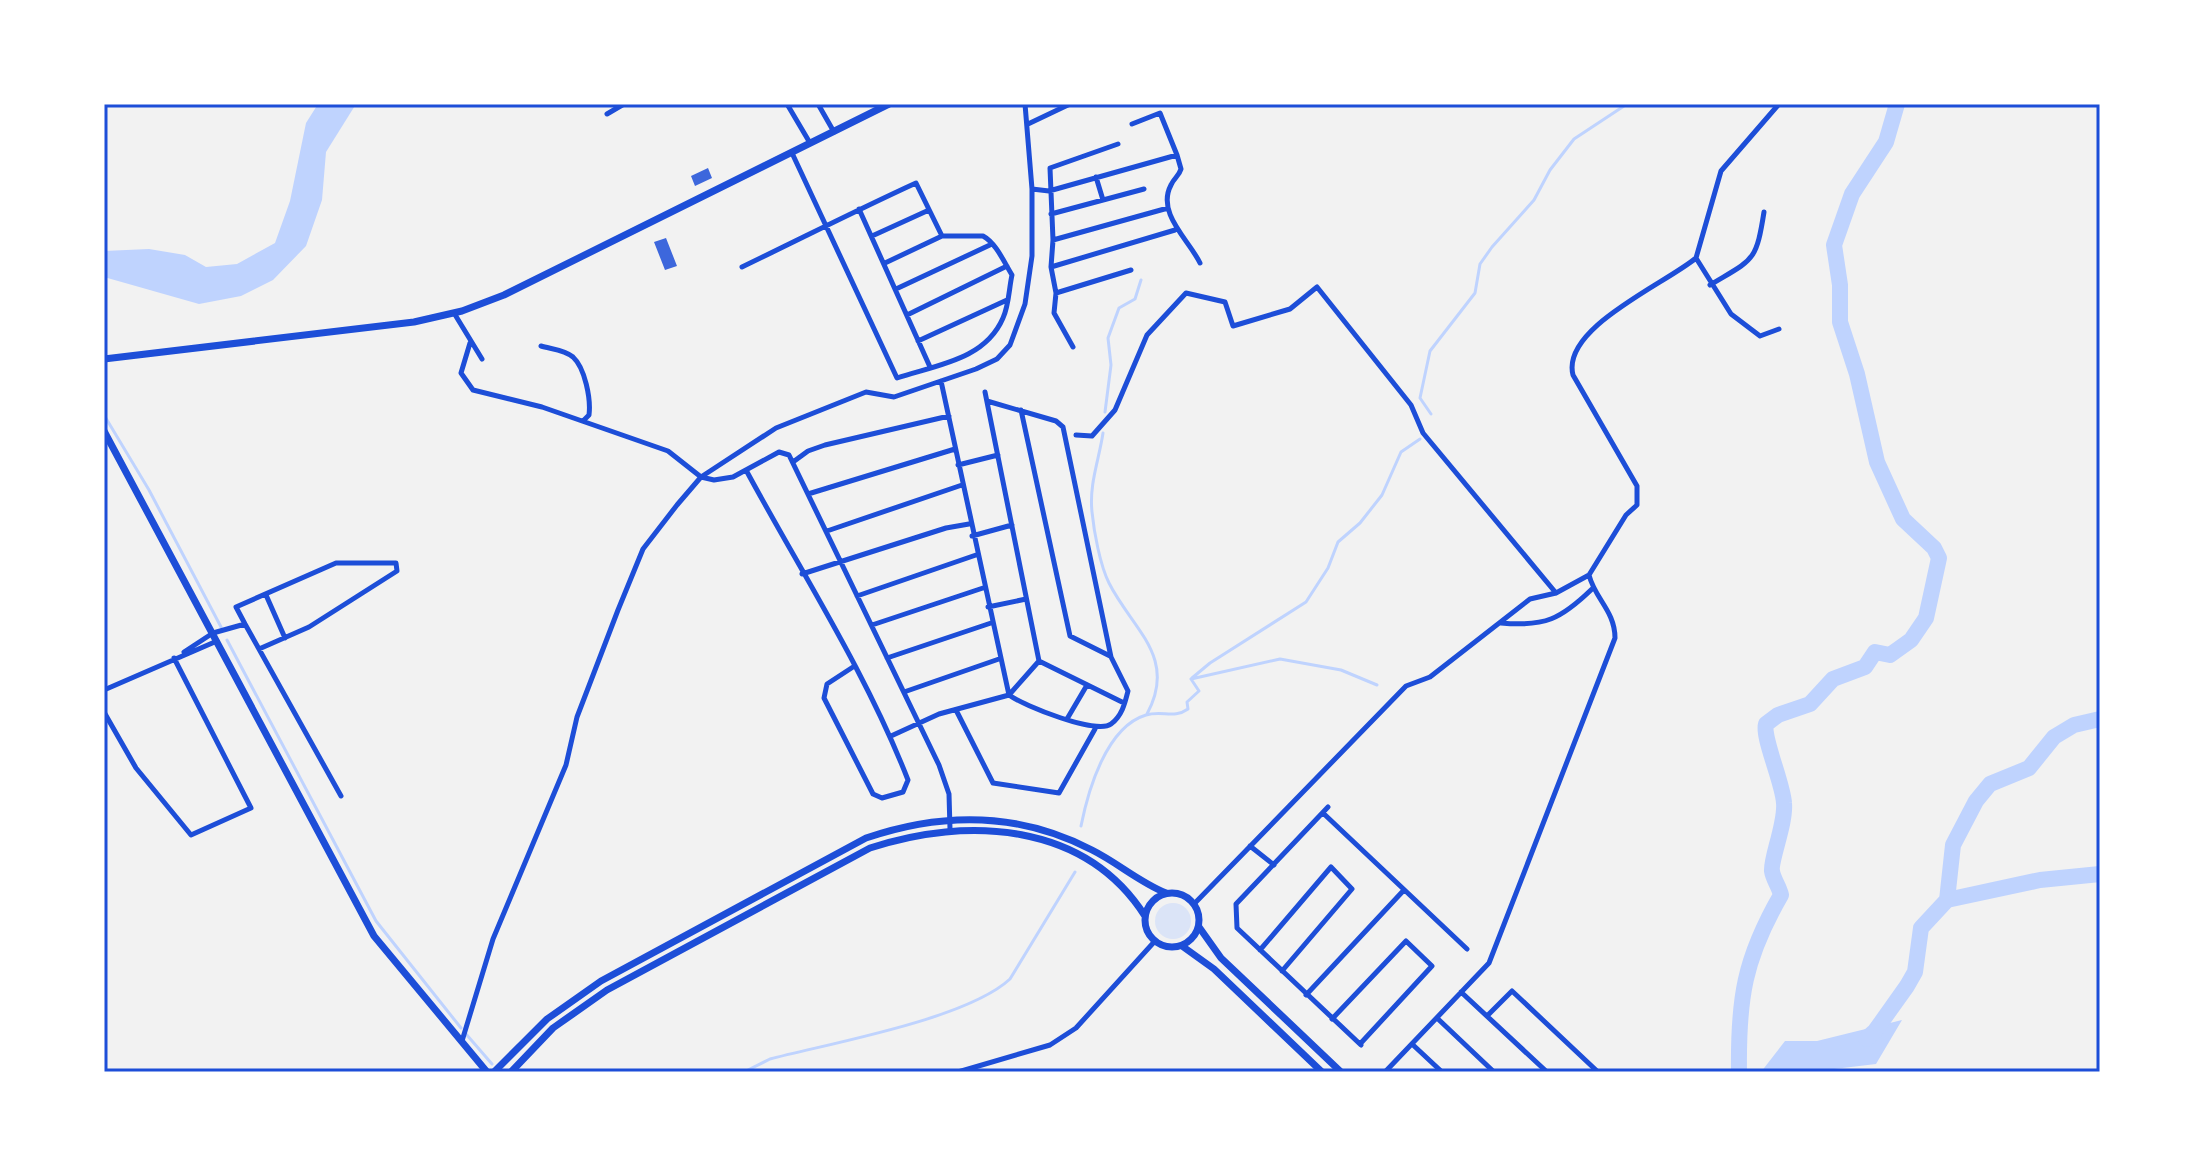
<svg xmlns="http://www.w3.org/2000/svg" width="2204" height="1176" viewBox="0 0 2204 1176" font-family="Roboto,sans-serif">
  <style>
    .green { fill: #dbe4f7 }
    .water { fill: #bfd3fe }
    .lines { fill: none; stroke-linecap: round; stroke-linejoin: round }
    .stream { stroke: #bfd3fe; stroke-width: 3 }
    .river { stroke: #bfd3fe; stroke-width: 16 }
    .building { fill: #3d67dc }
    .minor { stroke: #1d4ed8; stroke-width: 5 }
    .tertiary { stroke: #1d4ed8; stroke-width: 7 }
    .secondary { stroke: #1d4ed8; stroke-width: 7 }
    .neatline { fill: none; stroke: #1d4ed8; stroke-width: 3 }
  </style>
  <rect width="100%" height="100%" fill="#f2f2f2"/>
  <path class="green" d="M1155 921a18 18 0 1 1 36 0a18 18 0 1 1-36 0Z"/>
  <path class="water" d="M318 104H356L326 152 322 200 306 246 273 280 241 296 199 304 104 277V251L149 249 185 255 206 267 237 264 275 243 290 201 306 123Z
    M1902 1020 1876 1064 1809 1072H1761L1785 1041H1817Z"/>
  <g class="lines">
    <path class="stream" d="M1105 412 1111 365 1108 338 1119 308 1135 299 1141 280
      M1431 414 1420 398 1430 351 1475 293 1480 264 1492 247 1534 200 1550 170 1574 139 1627 104
      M104 415 149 490 221 627
      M1103 433C1099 460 1089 484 1092 512 1094 532 1100 565 1109 583 1132 629 1178 657 1147 714
      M227 640 376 921 461 1028
      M1192 678 1210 663 1306 602 1328 568 1338 542 1360 523 1382 495 1401 452 1420 439
      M1081 826C1088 791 1106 727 1146 715 1162 710 1174 719 1188 709L1187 702 1199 691 1191 679 1280 659 1341 670 1377 685
      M466 1034 492 1064
      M744 1072 770 1059C831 1043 967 1019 1010 979L1075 872"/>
    <path class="river" d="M1947 900 1953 845 1976 801 1990 784 2029 768 2054 737 2074 725 2100 719
      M1866 1039 1875 1031 1907 986 1915 972 1921 928 1947 900 2040 880 2100 874
      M1739 1072C1738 999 1744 959 1781 895 1779 886 1773 879 1772 871 1770 861 1786 823 1784 803 1783 783 1762 737 1766 724L1778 715 1810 704 1833 679 1865 667 1875 652 1890 655 1911 640 1926 618 1939 558 1934 548 1903 519 1877 462 1857 374 1840 322V285L1834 245 1852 194 1886 142 1897 104"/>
  </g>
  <path class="building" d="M708 168 712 178 695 186 691 176Z
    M666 238 677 266 665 270 654 242Z"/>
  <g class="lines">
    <path class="minor" d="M787 104 810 143
      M818 104 834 132
      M607 114 624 104
      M1028 124 1070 104
      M1132 124 1160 113 1177 155
      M1118 144 1050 168 1053 240 1168 208
      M1096 177 1103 200
      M1032 189 1049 191 1177 155 1181 169C1179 176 1174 178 1171 185 1156 213 1189 240 1200 263
      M859 209 930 367
      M1051 214 1144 189
      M872 236 929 210
      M1696 258 1731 314 1760 336 1779 329
      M885 263 942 236
      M742 267C800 239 857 210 916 183L942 236H983C996 243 1004 262 1012 275 1009 288 1009 305 1003 318 985 360 936 365 897 378L792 153
      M1051 267 1053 240
      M1710 285C1753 259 1756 263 1764 212
      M896 289 992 244
      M1056 293 1131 270
      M454 313 482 359
      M907 315 1007 266
      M918 341 1007 300
      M470 343 461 373 473 390 542 407 668 451 701 477 714 480 733 477 779 452 789 455 939 765 949 794 950 829
      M541 346C551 349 565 350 573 357 585 368 591 399 589 415L583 421
      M1073 347 1054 313 1056 293 1051 267 1175 230
      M941 381 1009 695C1024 706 1097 735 1111 724 1122 716 1125 703 1128 691L1111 657 1063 427 1056 421 987 401
      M985 392 1039 661 1124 703
      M1021 410 1070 636 1110 656
      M1076 435 1092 436 1115 410 1147 335 1186 293 1225 302 1233 326 1290 309 1317 287 1411 405 1423 433 1556 593
      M793 462 808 451 825 445 949 416
      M958 465 998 455
      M746 470C801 572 866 672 908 780L903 792 882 798 873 794 824 698 827 684 853 667
      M808 494 955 449
      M827 531 962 485
      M972 536 1012 525
      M802 574 946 528 969 524
      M266 595 285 638
      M857 596 976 555
      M988 607 1026 599
      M1501 623C1545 627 1561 619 1592 589
      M872 625 983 588
      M259 649 309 627 397 571 396 563H336L236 607 245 624 341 796
      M184 652 213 633 245 624
      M887 658 991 623
      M104 690 217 641
      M904 692 999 659
      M956 710 993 783 1059 793 1095 729
      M104 712 136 768 191 835 251 808 174 658
      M1067 719 1087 685
      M891 736 939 714 1009 695 1039 661
      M1328 807 1236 904 1237 928 1361 1045
      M1323 813 1467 949
      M1250 846 1274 865
      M1194 904 1406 686 1430 677 1530 599 1556 593 1589 575
      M1260 950 1331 867 1352 889 1282 971
      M1461 992 1547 1072
      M1306 995 1404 890
      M1487 1016 1512 991 1598 1072
      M1437 1018 1494 1072
      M1332 1019 1406 941 1432 966 1360 1044
      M462 1041 493 939 566 765 577 717 618 610 643 549 677 505 701 477 776 428 866 392 894 397 976 369 997 359 1010 345 1025 304 1032 256V189L1025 104
      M1412 1044 1442 1072
      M958 1072 1050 1045 1076 1028 1155 941
      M1385 1072 1489 963 1615 638C1615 611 1595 599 1589 575L1626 515 1637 505V486L1573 375C1561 328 1665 284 1696 258L1721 171 1779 104"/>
    <path class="tertiary" d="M104 431 374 936 487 1072
      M1199 927 1221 958 1341 1072
      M1182 946 1214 969 1322 1072"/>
    <path class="secondary" d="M104 359 414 322 462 311 504 295 889 104
      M1145 920a27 27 0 1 1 54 0a27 27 0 1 1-54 0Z
      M494 1072 547 1019 601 981 866 838C942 812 1019 812 1092 850 1118 863 1139 882 1166 893
      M511 1072 553 1028 607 990 870 848C967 816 1085 822 1145 916"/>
  </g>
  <rect width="2204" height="1176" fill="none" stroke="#ffffff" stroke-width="212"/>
  <rect x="106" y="106" width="1992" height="964" class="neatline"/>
</svg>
